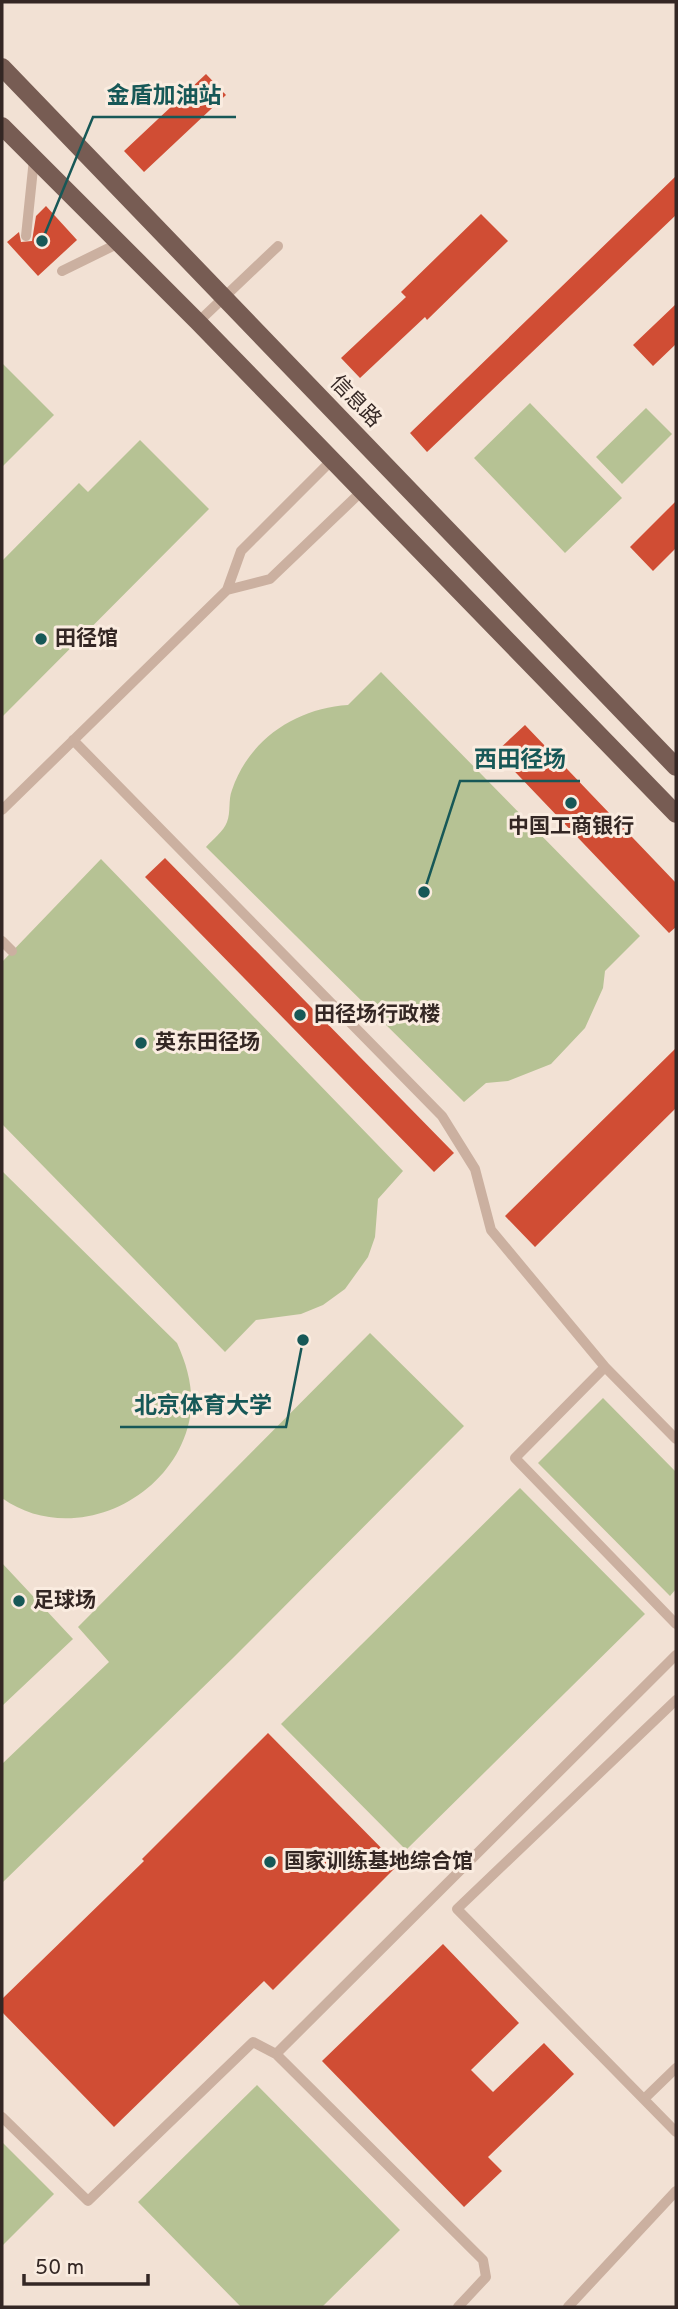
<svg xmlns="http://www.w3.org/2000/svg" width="678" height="2309" viewBox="0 0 678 2309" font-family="Overpass,'Noto Sans SC',sans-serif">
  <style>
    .green { fill: #b6c294 }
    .building { fill: #d04d34 }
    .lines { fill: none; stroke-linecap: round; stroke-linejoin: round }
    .lane { stroke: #cbb0a0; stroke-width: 10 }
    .primary { stroke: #775c53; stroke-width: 18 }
    .poi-dot { fill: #175857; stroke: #faece0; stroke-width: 2.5 }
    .labels { text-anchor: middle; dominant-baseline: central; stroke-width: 6; stroke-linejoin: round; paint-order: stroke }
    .street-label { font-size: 21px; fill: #342724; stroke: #faece0 }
    .poi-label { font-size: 21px; font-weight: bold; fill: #342724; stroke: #faece0; text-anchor: start }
    .leader { fill: none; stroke: #175857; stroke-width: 2.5 }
    .callout-dot { fill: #175857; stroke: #faece0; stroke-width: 2.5 }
    .callout-label { font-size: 23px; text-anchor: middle; font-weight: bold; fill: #175857; stroke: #faece0; stroke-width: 6; stroke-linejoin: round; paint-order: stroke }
  </style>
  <rect width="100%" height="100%" fill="#f2e1d4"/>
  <path class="green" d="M2 363 54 415 2 467Z
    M530 403 622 498 565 553 474 458Z
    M646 408 672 434 622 484 596 457Z
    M140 440 209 509 2 717V561L79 483 88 492Z
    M381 672 640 936 605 971 603 988 585 1028 551 1064 508 1081 486 1083 464 1102 206 847C212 840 224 831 227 822 231 812 228 800 232 790 249 739 297 708 348 705Z
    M101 859 403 1171 378 1199 375 1237 368 1257 345 1289 323 1305 301 1314 256 1320 225 1352 2 1124V962Z
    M2 1171 177 1343C187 1365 193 1387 191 1411 180 1498 73 1549 2 1498Z
    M370 1333 464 1426 233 1658 2 1883V1764L109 1662 78 1627Z
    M603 1398 676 1472V1589L670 1596 538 1463Z
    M520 1488 645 1614 406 1850 281 1724Z
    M2 1563 73 1639 2 1706Z
    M257 2085 400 2230 322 2307H241L138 2202Z
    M2 2142 54 2194 2 2246Z"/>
  <path class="building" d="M206 74 226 95 144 172 124 151Z
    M676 176V215L427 452 410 433Z
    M46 206 77 240 38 276 7 242 19 232 21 242 32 241 36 216Z
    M481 214 508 241 427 320 425 317 360 378 341 358 406 297 401 292Z
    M676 304V344L653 366 633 345Z
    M676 501V548L653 571 630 547Z
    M525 725 676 883V927L669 933 496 752Z
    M165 858 454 1153 434 1172 145 877Z
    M676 1048V1108L535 1247 505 1216Z
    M268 1733 398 1865 273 1990 264 1981 114 2127 2 2012V1999L144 1861 142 1859Z
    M443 1944 519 2023 471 2070 493 2092 544 2043 574 2074 488 2157 502 2171 464 2207 322 2061Z"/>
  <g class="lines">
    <path class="lane" d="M26 236 34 159
      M62 271 119 243
      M198 322 278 246
      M227 590 270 579 362 491
      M73 740 442 1116 475 1169 491 1230 605 1367
      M2 810 227 590 241 551 332 460
      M2 941 12 951
      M676 1439 605 1367 515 1458 676 1624
      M676 1700 457 1909 676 2132
      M644 2099 676 2068
      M2 2117 88 2201 253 2042 276 2054
      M458 2307 486 2277 483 2260 276 2054 676 1655
      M568 2307 676 2191"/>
    <path class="primary" d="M2 67 676 767
      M2 126 198 322 676 814"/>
  </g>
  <g class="poi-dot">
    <circle cx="41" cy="639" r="7"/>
    <circle cx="571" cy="803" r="7"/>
    <circle cx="300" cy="1015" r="7"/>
    <circle cx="141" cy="1043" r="7"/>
    <circle cx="19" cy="1601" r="7"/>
    <circle cx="270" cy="1862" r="7"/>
  </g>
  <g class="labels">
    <g class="street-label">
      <text transform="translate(355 402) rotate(46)">信息路</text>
    </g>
    <g class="poi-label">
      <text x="55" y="639">田径馆</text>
      <text x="571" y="827" text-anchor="middle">中国工商银行</text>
      <text x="314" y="1015">田径场行政楼</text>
      <text x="155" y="1043">英东田径场</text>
      <text x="33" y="1601">足球场</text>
      <text x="284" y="1862">国家训练基地综合馆</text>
    </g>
  </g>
  <path class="leader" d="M42 241L93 117H236M424 892L460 781H580M303 1340L286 1427H120"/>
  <g class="callout-dot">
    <circle cx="42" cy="241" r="7"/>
    <circle cx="424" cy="892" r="7"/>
    <circle cx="303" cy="1340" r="7"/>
  </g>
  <g class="callout-label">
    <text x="164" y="103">金盾加油站</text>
    <text x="520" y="767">西田径场</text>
    <text x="203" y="1413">北京体育大学</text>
  </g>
  <rect width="678" height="2309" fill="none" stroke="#342724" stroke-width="7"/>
  <path d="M24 2274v10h124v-10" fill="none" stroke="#342724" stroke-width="3.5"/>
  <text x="35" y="2274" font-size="21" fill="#342724" stroke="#faece0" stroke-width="5" paint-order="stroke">50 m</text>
</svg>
